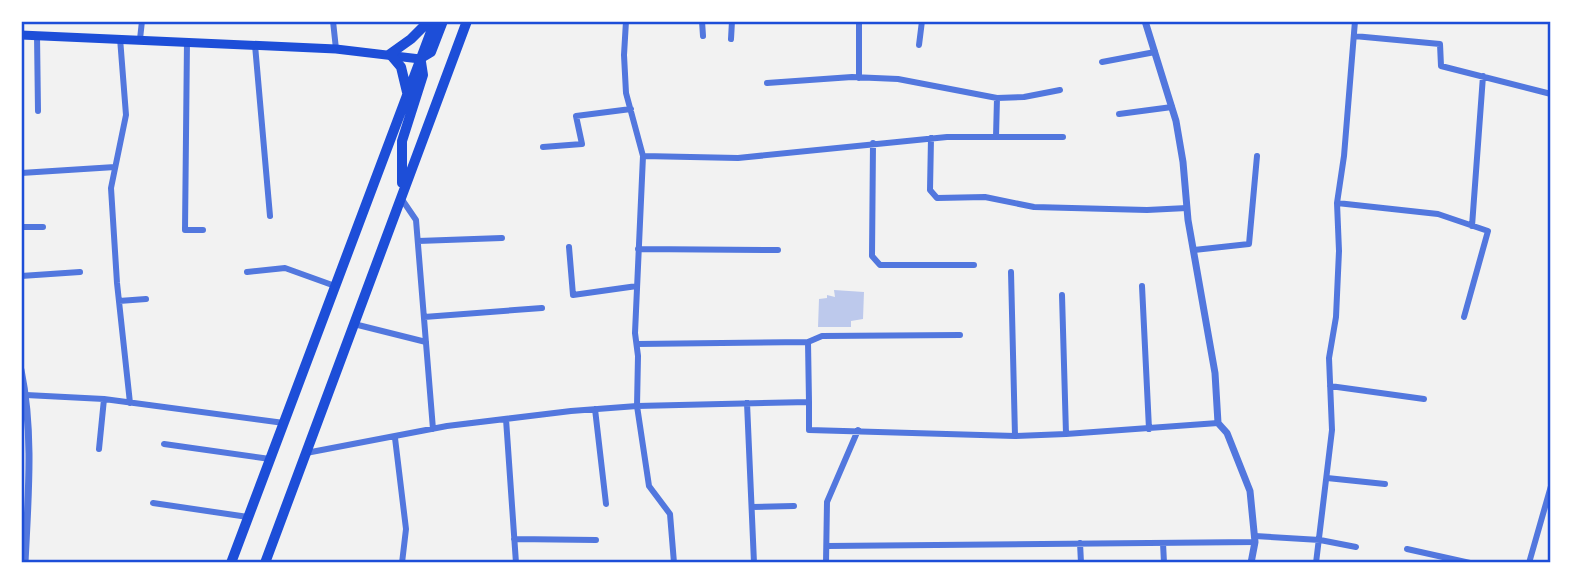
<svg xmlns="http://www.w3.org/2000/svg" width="1572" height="584" viewBox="0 0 1572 584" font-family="Commissioner,sans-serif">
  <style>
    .building { fill: #bdc9ec }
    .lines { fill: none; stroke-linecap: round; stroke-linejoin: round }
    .minor { stroke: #5277de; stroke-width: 6 }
    .tertiary { stroke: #5277de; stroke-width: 7 }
    .secondary { stroke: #1d4ed8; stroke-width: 9 }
    .primary { stroke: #1d4ed8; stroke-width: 10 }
    .neatline { fill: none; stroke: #1d4ed8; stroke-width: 2.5 }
  </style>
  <rect width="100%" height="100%" fill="#f2f2f2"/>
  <path class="building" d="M834 290 864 292 863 319 851 321V327H818L819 299 827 298V295L835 297Z"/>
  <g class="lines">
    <path class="minor" d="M333 21 336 49
      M626 21 624 55 626 93 643 156 635 333 638 356 637 406 649 486 670 514 674 563
      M702 21 703 36
      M859 21V78
      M37 35 38 111
      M1354 36 1440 44 1441 66 1551 94
      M120 38 126 115 111 188 117 283 130 403
      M140 39 142 21
      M731 39 732 21
      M187 41 185 230H203
      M255 45 270 216
      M919 45 922 21
      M1102 62 1155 52
      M767 83 852 77 898 79 997 98 1024 97 1060 90
      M1119 114 1172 107
      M996 137 997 98
      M931 138 930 190 937 198 985 197 1034 207 1147 210 1187 208
      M873 143 872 256 880 265H974
      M543 147 582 144 576 116 631 109
      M643 156 738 158 947 137H1063
      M21 173 115 167
      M401 198 416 220 433 429
      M1337 203 1438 214 1488 231 1464 317
      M1472 226 1483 76
      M21 227H43
      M418 241 502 238
      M569 247 573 295 637 286
      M638 249 778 250
      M1194 250 1249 244 1257 156
      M247 272 285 268 335 286
      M1011 272 1015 436
      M21 276 80 272
      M1142 286 1149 429
      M1062 295 1066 434
      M119 301 146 299
      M424 317 542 308
      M354 324 426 342
      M808 342 809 402
      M637 344 808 342 822 336 960 335
      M1330 386 1424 399
      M26 395 104 399 284 423
      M747 403 754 563
      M595 409 606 504
      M506 419 516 563
      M395 438 406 529 402 563
      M164 444 270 459
      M99 449 104 399
      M306 453 447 426 571 411 637 406 809 402V430L1015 436 1066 434 1218 423
      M1327 478 1385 484
      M153 503 248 517
      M752 507 794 506
      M1255 536 1320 540 1356 547
      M514 539 596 540
      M1080 543 1081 563
      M1163 543 1164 563
      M827 546 1255 542
      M1407 549 1470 563
      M826 563 827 502 858 430
      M1316 563 1332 430 1329 358 1336 317 1339 251 1337 203 1344 156 1355 21
      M1529 563 1551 486"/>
    <path class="tertiary" d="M1145 21 1176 121 1183 162 1188 220 1215 373 1218 423 1227 433 1250 491 1255 542 1251 563
      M21 370C34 433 28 499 25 563"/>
    <path class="secondary" d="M21 35 336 49 420 59"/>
    <path class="primary" d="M421 58 431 52 443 21
      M407 92 401 67 390 54 411 39 429 21
      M402 183V141L423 75 421 62
      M231 563 435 21
      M265 563 467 21"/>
  </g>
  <rect width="1572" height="584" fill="none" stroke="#ffffff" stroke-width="46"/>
  <rect x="23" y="23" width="1526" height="538" class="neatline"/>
</svg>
